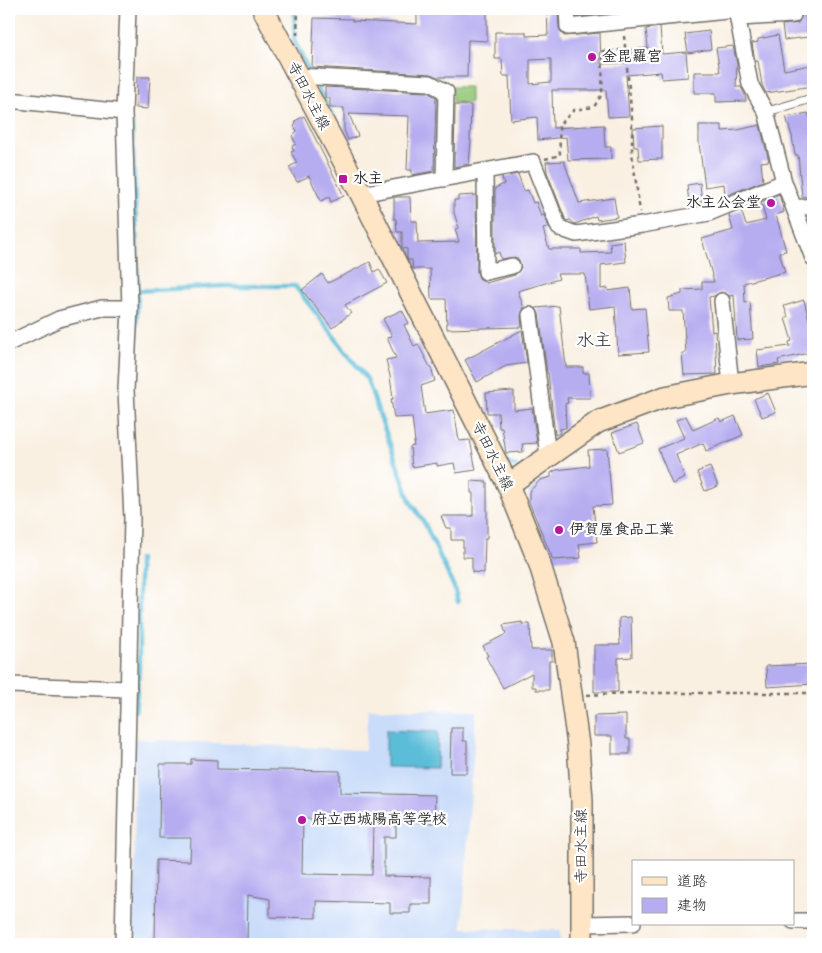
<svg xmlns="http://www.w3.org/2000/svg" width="822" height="953" viewBox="0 0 822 953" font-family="Mynerve,'Klee One',sans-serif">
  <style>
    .built { fill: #c9dcf9 }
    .green { fill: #95c97a; stroke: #607a52 }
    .water { fill: #5bbdd9; stroke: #437482 }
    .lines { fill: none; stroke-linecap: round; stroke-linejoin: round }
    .stream { stroke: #5bbdd9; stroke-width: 4.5 }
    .building { fill: #b6acf0; fill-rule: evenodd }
    .lane-casing { stroke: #73706b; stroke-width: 10 }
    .street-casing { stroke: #73706b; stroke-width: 18 }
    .secondary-casing { stroke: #73706b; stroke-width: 24 }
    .path { stroke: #73706b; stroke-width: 2.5; stroke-dasharray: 4 4; stroke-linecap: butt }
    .lane { stroke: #fff; stroke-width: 8 }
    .street { stroke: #fff; stroke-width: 15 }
    .secondary { stroke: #fde5c5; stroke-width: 21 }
    .poi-dot { fill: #b5179e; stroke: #fff; stroke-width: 2 }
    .labels { text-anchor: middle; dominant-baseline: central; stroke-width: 4.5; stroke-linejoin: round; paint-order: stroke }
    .poi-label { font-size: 15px; font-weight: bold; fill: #2b2b2b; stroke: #fff; text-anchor: start }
    .street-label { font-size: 15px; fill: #2b2b2b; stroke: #fff }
    .quarter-label { font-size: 18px; fill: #2b2b2b; stroke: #fff }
  </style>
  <rect width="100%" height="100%" fill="#fff"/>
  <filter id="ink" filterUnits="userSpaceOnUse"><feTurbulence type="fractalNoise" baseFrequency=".02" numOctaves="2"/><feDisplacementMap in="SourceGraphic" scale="10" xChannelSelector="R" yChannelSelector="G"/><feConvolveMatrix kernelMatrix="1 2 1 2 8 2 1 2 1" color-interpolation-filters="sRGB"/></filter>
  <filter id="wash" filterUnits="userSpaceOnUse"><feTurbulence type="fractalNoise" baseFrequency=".0096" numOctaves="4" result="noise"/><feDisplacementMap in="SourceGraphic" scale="20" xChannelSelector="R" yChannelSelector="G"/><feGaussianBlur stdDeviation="1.12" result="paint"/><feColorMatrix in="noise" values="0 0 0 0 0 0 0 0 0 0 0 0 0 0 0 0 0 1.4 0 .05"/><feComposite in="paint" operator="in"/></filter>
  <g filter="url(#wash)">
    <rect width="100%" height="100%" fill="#f9f0e2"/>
    <path class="built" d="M368 709 476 711 462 928 560 930V944H131L130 923 135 890 134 739 365 750Z"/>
    <path class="green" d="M452 87H470V103H452Z"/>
    <path class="water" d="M386 730 438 732 437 768 386 767Z"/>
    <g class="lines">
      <path class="stream" d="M295 9 294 40 308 70
        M318 88 340 131
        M132 123 138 291 135 347
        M138 291 223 286H295L367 379 410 501 425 524 454 587 458 602
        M506 460 509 464 516 466
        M135 711 139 668V559"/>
    </g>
    <g id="blocks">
      <path class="building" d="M417 9H487V41L468 40 467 77H438L430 74 312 67 314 18 352 19V21L417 24Z
        M547 9H558L559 28 561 33 564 36 600 33 601 64 630 63 629 50 648 48 646 29 660 27 662 54 686 52 688 77 662 79 661 72 626 75 629 116 608 117 606 90H552L553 128 604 125 605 147H611V159L568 160 566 137 538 140 537 117 511 120 509 76H503L502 59H495V32H526V36L548 35ZM551 59V82L530 84V60Z
        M576 9H598L599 14 577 17Z
        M800 9H804L808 37 784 40 782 25 798 23 802 15Z
        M709 31 711 49 688 53 685 34Z
        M778 35 784 70 811 65 813 86 766 93 762 85 758 61H755L752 43 758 42V39Z
        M733 46 737 64 736 87H741L745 95 746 101 716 102V93H694V72H720L716 48Z
        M137 77H150L148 109 136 108Z
        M325 87 427 92 436 97 434 171 412 175V170H407L409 116 349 114 358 136 348 140 344 130V108H330V98H325Z
        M455 105H471L470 140 471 141 469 164 454 167Z
        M808 113 811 122 813 121V196L802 197 798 155H795L792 136 786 117Z
        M304 116 344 196 331 202 329 197 321 201 309 176 297 182 289 167 297 163 291 152 294 151 292 146 296 144 292 136 297 131 294 126 296 124 295 121Z
        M699 125H722V131L738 130 760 125 769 161 761 162 763 181 725 196 724 184 705 187 699 143Z
        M662 126V159L639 160 638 147H634L633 128Z
        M564 161 579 203 614 198 617 217 597 220 596 216 575 224 570 220 566 221 547 172 546 162Z
        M518 174 524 191 528 190 533 203 536 202 541 216 544 215 549 227 543 229 549 249H581V253L611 252 610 243 624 241 626 262 601 265V289L608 288V291L630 288 632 309 645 308 649 352 618 354 615 306 589 309 585 274H557L559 279 518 291 524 308 521 316 522 327 447 329 446 299H431L430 269H413L412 260H408L407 258V249L402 248V232H397L396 219H394V197H410L411 221H417L418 243 459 242 455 229 459 228 454 213V200H458V196L476 195 477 272 479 278 486 283 515 275 521 268 519 260 515 257 501 259 499 252 495 254V188L504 184 502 177Z
        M700 183 702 202 689 203 687 185Z
        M779 194 784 212 776 215 786 251 779 252 785 272 744 283 745 303 750 302 753 339 737 340 734 295 730 296 721 292 714 296 709 297 712 332 715 331 717 374 684 375 682 353H686L683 311H669L668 298 682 294V290L702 289V282H714L702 239 733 230 729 215 741 210 746 225 766 220 761 202Z
        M370 262 374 272 379 269 387 283 345 305 351 313 332 328 302 290 322 274 328 283Z
        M804 300 813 336V352L778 360 779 364 759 367 757 350 790 346 789 342 792 341 785 318 788 317 784 306Z
        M559 306 566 367H583V373H589L590 398H567L568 403 565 404 566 428 560 429V433L555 435 548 373H547L539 314 536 308Z
        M402 310 409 323 404 325 414 346 418 344 430 367H431L435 381 421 386 425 414 454 410 459 441 470 440 476 470 456 473 454 463 437 466V463L412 467 410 447 414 446 413 442H415L412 417 394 418 391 399H393L390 376 386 360 396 358 387 338 392 336 383 319Z
        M522 330 527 363 506 366 477 382 465 360Z
        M514 391V410L532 408 537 443 522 444 523 452 506 453 502 428H499L498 413H487L486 393Z
        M768 393 776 412 762 417 754 399Z
        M686 416 693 430 719 418 721 422 735 416 743 435 706 451 703 443 676 455 685 478 672 484 658 449 684 438 676 420Z
        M637 424 644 443 619 452 612 433Z
        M607 449 612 505 593 506 597 542 579 544 581 558 553 560 529 502V492L540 480 551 477V473L556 470 589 466 588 450Z
        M710 467 718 486 705 491 697 472Z
        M471 481 487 482V538H485L484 573 472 572V557H463V540H451V528H446L441 516H473V493H471Z
        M631 617 632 657 618 658V692H594V645H620L619 618Z
        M522 622V624H530L531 650H552V661H549V690H536V687H532V673L503 688 486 657 488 656 483 646 506 634 503 625Z
        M813 664V684L767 687 766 666Z
        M626 715V739H630V754H612V736H594V716Z
        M451 728H463V741H467V773H450Z
        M191 759 217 760V769L340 771V793L435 795 434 823 396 821V837H384V876L431 877V904H410V913H390V903L316 901V918L270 917V899L248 895 247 944H155L156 860 190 861 191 838H159L160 764H191ZM303 819 373 820 372 875 302 874Z"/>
    </g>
  </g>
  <g filter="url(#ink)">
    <use href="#blocks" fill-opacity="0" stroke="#73706b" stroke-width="1"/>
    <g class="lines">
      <defs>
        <path id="lane" d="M766 112 813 98"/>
        <path id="street" d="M567 9 568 27 737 10
          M736 9 750 84 766 112 784 182 813 258
          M739 18 793 15
          M298 76 430 83 446 92 444 179
          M9 100 124 112
          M485 171 486 272 512 266
          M361 194 533 162 559 228 576 234 642 225 709 213 784 182
          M794 208 813 206
          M722 301 731 384
          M530 315 548 456
          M9 343 59 319 102 308H130
          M9 685 129 689
          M793 921H813
          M582 924 633 923
          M123 944 132 518 126 390 130 308 124 112 128 9"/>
        <path id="secondary" d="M263 9 361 194 508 485 539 562 564 642 578 745 582 800V944
          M508 485 598 422 665 397 731 384 813 373"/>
      </defs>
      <use href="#lane" class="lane-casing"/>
      <use href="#street" class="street-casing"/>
      <use href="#secondary" class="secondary-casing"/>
      <path class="path" d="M297 35 298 9
        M624 36 632 119V153L640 212
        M545 159 560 155 559 125 574 110 594 107 602 94 603 51 626 50
        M587 695 629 693H813"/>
      <use href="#lane" class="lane"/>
      <use href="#street" class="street"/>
      <use href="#secondary" class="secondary"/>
    </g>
  </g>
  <g class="poi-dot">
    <circle cx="592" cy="57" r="5"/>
    <rect x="338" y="174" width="10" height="10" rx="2.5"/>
    <circle cx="771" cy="203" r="5"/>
    <circle cx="559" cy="530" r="5"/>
    <circle cx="302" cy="820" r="5"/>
  </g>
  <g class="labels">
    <g class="poi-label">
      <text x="602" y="57">金毘羅宮</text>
      <text x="353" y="179">水主</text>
      <text x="761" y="203" text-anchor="end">水主公会堂</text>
      <text x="569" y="530">伊賀屋食品工業</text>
      <text x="312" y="820">府立西城陽高等学校</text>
    </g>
    <g class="street-label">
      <text transform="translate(308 96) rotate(63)">寺田水主線</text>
      <text transform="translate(492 456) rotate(64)">寺田水主線</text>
      <text transform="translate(582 846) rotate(-90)">寺田水主線</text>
    </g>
    <g class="quarter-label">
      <text x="594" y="341">水主</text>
    </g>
  </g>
  <rect width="822" height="953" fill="none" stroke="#fff" stroke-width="30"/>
  <rect x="632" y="860" width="162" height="65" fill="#ffffff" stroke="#aaaaaa"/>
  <rect x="642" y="877" width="25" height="8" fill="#fde5c5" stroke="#aaaaaa"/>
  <text x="677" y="886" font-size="15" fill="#2b2b2b">道路</text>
  <rect x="642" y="898" width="25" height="15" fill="#b6acf0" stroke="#aaaaaa"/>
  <text x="677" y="910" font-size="15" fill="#2b2b2b">建物</text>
</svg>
